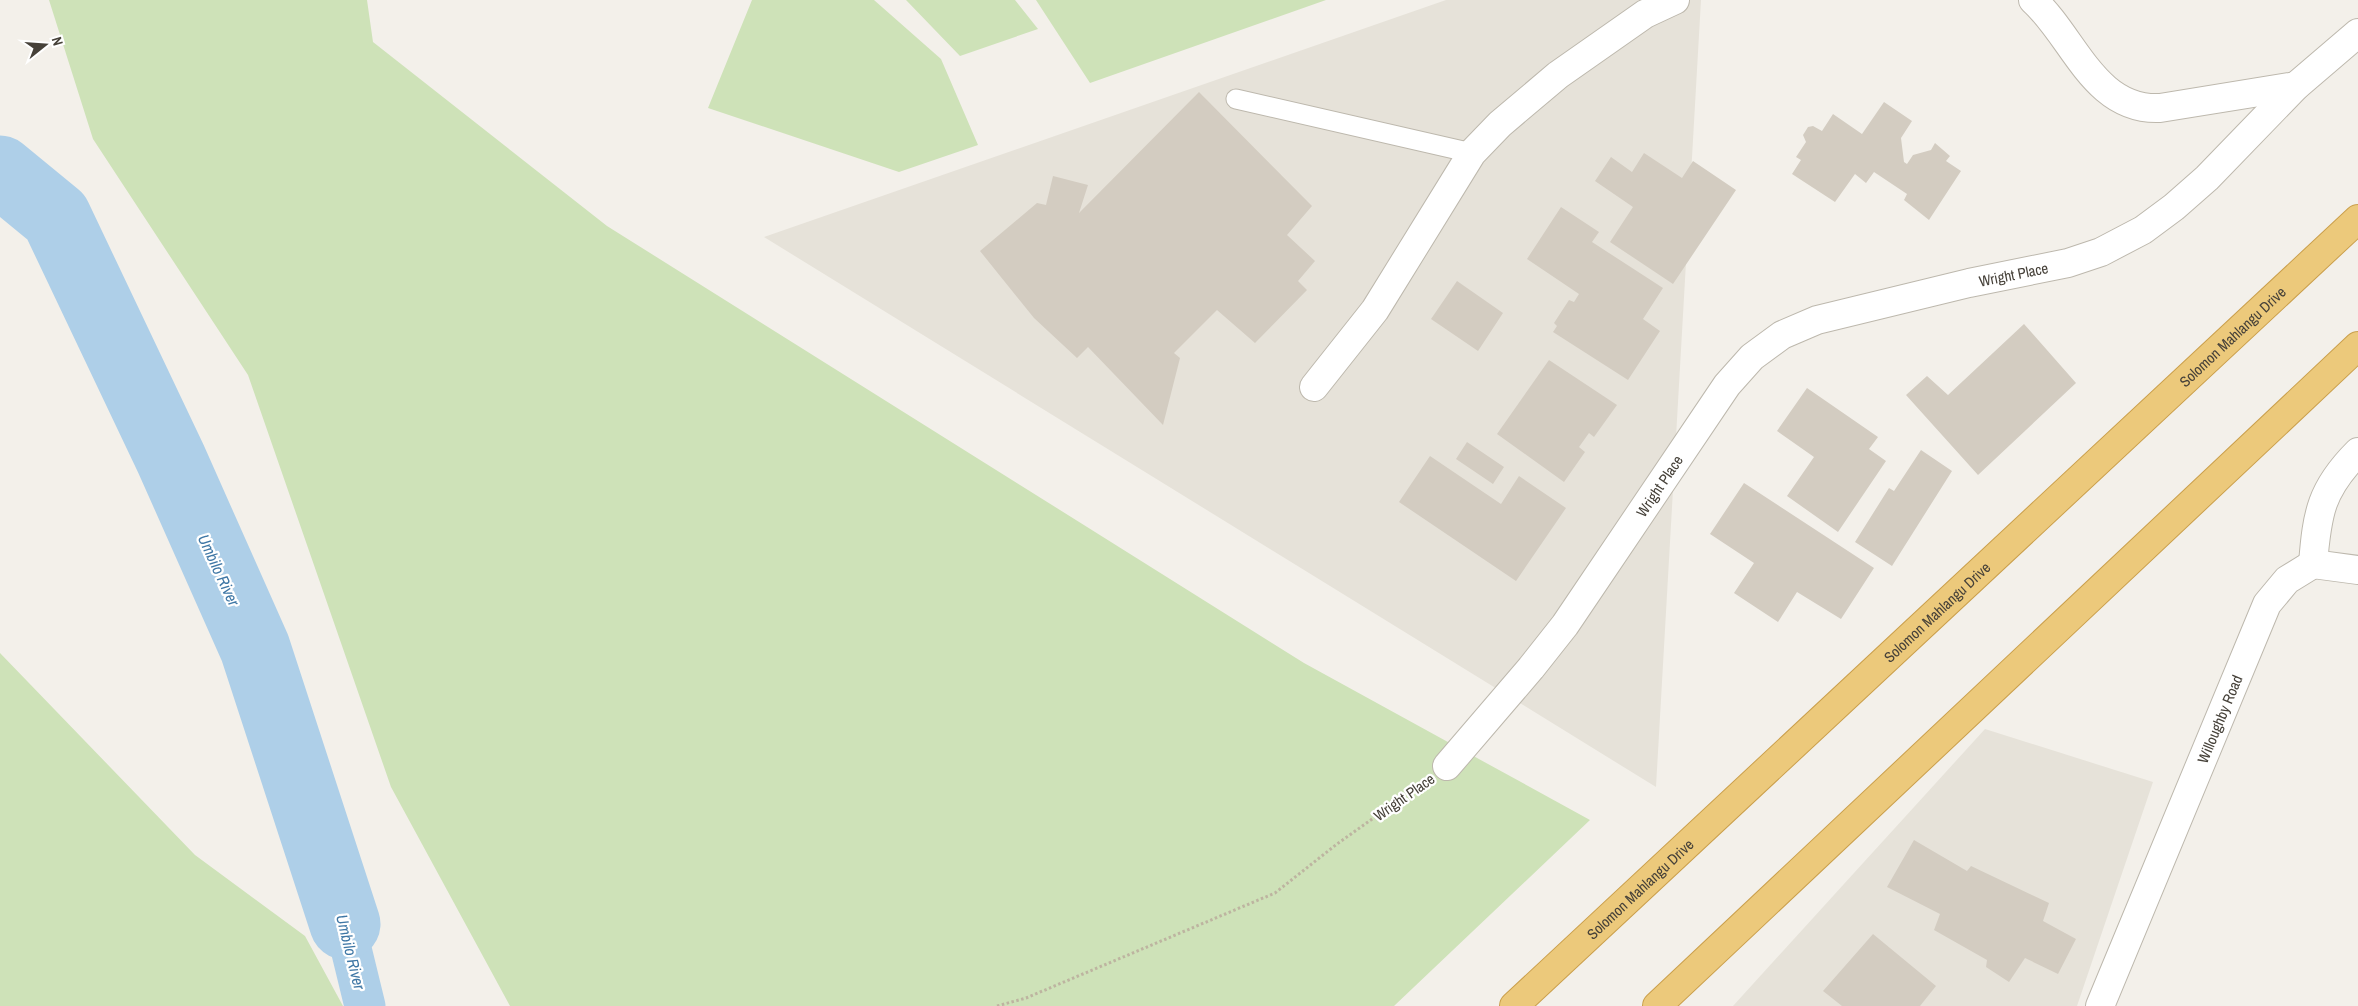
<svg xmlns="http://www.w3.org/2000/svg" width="2358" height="1006" viewBox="0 0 2358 1006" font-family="'Archivo Narrow',sans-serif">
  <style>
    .residential { fill: #e6e2d9 }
    .green { fill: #cee2b8 }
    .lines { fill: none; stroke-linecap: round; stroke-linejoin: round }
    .canal { stroke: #aecfe8; stroke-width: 41 }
    .river { stroke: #aecfe8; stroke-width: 71 }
    .building { fill: #d3ccc1 }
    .lane-casing { stroke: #bdb8ad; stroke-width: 21 }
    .street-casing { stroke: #bdb8ad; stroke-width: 30 }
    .highway-casing { stroke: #ca9f4c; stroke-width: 30 }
    .path { stroke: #bdb4a0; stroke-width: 3; stroke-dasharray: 2.5 2.5; stroke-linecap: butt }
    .lane { stroke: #fff; stroke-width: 19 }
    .street { stroke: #fff; stroke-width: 28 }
    .highway { stroke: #ecc97b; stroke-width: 28 }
    .labels { text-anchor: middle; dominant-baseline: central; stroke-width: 4.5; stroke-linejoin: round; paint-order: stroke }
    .street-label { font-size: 15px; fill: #464139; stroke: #fff }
    .water-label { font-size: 16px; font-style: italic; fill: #3f77a5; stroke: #fff }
  </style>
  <rect width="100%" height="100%" fill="#f3f0ea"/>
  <path class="residential" d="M1446 0H1701L1656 787 764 237Z
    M1985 729 2153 782 2077 1006H1733Z"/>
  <path class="green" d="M49 0H367L373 42 607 226 1304 663 1590 820 1394 1006H510L391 787 248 375 93 139Z
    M752 0H874L941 59 978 145 899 172 708 108Z
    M906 0H1015L1038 29 960 56Z
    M1036 0H1326L1090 83Z
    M0 653 195 855 305 936 343 1006H0Z"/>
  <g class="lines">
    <path class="canal" d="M345 924 365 1006"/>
    <path class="river" d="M0 171 56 217 171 459 255 648 345 924"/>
  </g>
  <path class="building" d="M1199 92 1312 206 1287 235 1315 261 1298 281 1307 290 1255 343 1217 310 1174 353 1180 358 1163 425 1088 347 1077 358 1034 318 980 251 1037 203 1046 205 1053 176 1088 185 1079 213Z
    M1884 102 1912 121 1901 138 1904 162 1907 164 1913 155 1931 150 1935 143 1950 156 1946 161 1961 171 1929 220 1904 200 1907 194 1874 172 1866 183 1855 174 1835 202 1792 174 1801 160 1796 157 1806 142 1803 135 1808 127 1813 126 1822 131 1833 114 1862 134Z
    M1644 153 1682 178 1693 161 1736 190 1673 284 1610 242 1633 207 1595 181 1611 157 1632 172Z
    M1561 207 1599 232 1592 242 1663 288 1643 319 1660 331 1628 380 1553 332 1557 326 1554 323 1569 300 1574 302 1579 294 1527 259Z
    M1457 281 1503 313 1478 351 1431 319Z
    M2024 324 2076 383 1978 475 1906 395 1927 376 1948 395Z
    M1549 360 1617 405 1594 437 1589 433 1579 447 1585 452 1564 482 1497 434Z
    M1807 388 1878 437 1869 449 1886 461 1838 532 1787 496 1814 457 1777 431Z
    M1467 442 1504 467 1493 484 1456 459Z
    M1921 450 1952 471 1892 566 1855 542 1889 488 1894 491Z
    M1430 456 1501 504 1519 476 1566 508 1516 581 1399 502Z
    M1744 483 1874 568 1841 619 1797 592 1778 622 1734 593 1754 563 1710 534Z
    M1914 840 1967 871 1971 866 2049 903 2043 921 2076 939 2058 974 2025 958 2009 982 1986 967 1987 960 1934 930 1940 914 1887 887Z
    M1873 934 1936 986 1920 1006H1842L1823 991Z"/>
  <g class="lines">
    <defs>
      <path id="lane" d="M1236 99 1472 153"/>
      <g id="street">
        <path d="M2033 0C2074 37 2094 111 2160 108L2296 86"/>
        <path d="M1314 387 1375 310 1472 153 1500 124 1558 75 1645 14 1675 0"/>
        <path d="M2313 564C2317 513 2321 489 2358 452"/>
        <path d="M2313 564 2358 570"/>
        <path id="s1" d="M1447 766 1531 668 1565 625 1727 385 1752 357 1782 335 1817 320 1969 283 2068 263 2101 252 2143 230 2174 207 2207 178 2296 86 2358 33"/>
        <path id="s2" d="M2100 1006 2267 604 2287 580 2313 564"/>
      </g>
      <g id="highway">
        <path id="s3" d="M1514 1006 2358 219"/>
        <path d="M1657 1006 2358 346"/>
      </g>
    </defs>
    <use href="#lane" class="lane-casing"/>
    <use href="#street" class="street-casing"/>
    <use href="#highway" class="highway-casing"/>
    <path class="path" d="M997 1006 1026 998 1275 893 1337 844 1420 785"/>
    <use href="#lane" class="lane"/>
    <use href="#street" class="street"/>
    <use href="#highway" class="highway"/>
  </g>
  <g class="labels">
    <g class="street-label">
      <text stroke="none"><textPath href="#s1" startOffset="788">Wright Place</textPath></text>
      <text stroke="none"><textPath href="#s3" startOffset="982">Solomon Mahlangu Drive</textPath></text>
      <text stroke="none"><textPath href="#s1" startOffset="352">Wright Place</textPath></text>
      <text stroke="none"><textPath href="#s3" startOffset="578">Solomon Mahlangu Drive</textPath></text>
      <text stroke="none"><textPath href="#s2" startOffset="311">Willoughby Road</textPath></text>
      <text transform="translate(1404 797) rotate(-35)">Wright Place</text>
      <text stroke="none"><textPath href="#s3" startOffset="172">Solomon Mahlangu Drive</textPath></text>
    </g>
    <g class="water-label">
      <text transform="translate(219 570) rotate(65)">Umbilo River</text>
      <text transform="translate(351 952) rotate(76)">Umbilo River</text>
    </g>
  </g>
  <g transform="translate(45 45) rotate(73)" stroke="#ffffff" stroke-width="4" paint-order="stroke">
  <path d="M0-4L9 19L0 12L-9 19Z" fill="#464139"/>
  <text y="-8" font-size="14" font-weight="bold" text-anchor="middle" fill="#464139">N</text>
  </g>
</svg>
